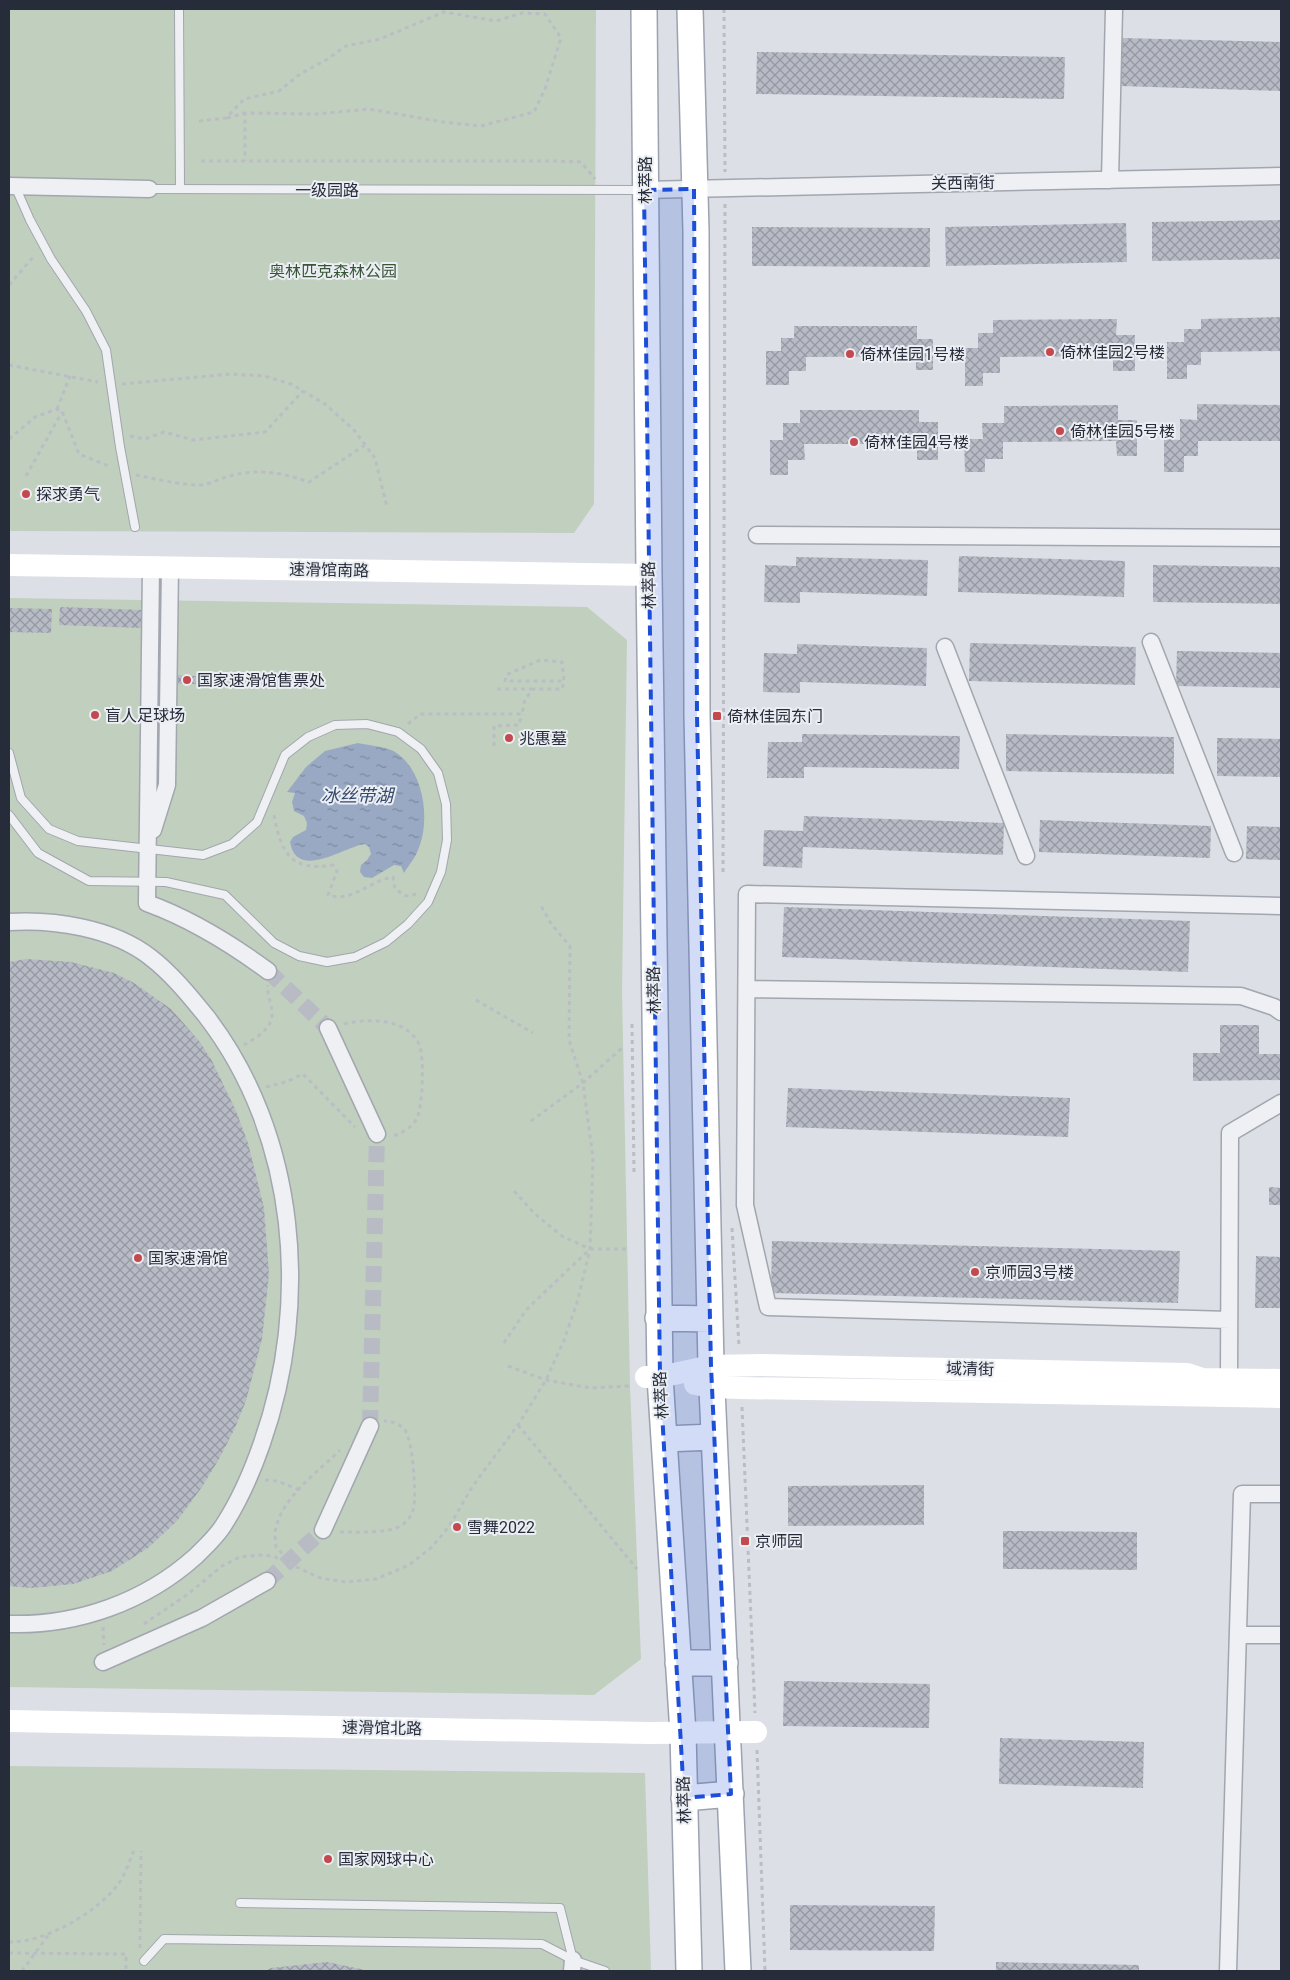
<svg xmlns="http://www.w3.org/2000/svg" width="1290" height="1980" viewBox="0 0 1290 1980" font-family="Roboto,'Noto Sans SC',sans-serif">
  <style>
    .green { fill: #c1cfbe }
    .water { fill: url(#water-ripples) }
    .building { fill: url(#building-cross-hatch) }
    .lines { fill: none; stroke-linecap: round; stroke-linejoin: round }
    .street-tunnel { stroke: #b8bbc3; stroke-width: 16; stroke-dasharray: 16 8; stroke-linecap: butt }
    .lane-casing { stroke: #a2a6ae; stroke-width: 10 }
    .street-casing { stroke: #a2a6ae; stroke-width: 19 }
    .primary-casing { stroke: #9da2b0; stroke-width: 28 }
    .path { stroke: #bbbdc4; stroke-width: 3; stroke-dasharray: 4 4; stroke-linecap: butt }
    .lane { stroke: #eff0f4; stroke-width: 8 }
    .street { stroke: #eff0f4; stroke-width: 16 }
    .secondary { stroke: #fff; stroke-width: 22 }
    .primary { stroke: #fff; stroke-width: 25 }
    .marked { fill: #1d4ed8; fill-opacity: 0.2; stroke: #1d4ed8; stroke-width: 4; stroke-dasharray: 10 6; stroke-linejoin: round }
    .poi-dot { fill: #c3494e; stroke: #ebeef3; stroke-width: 2 }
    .labels { text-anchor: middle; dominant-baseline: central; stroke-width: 4; stroke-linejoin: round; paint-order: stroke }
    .street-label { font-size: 16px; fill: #272c3a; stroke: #ebeef3 }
    .park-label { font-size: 16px; fill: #385536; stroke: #ebeef3 }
    .poi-label { font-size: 16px; fill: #272c3a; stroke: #ebeef3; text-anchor: start }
    .water-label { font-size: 18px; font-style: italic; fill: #35476b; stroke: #ebeef3 }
  </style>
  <defs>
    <pattern id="water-ripples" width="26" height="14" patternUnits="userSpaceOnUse" patternTransform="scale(1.25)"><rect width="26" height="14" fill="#99a9c3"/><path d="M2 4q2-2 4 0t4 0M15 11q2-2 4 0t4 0" fill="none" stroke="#7d8a9f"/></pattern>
    <pattern id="building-cross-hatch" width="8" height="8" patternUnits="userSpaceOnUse" patternTransform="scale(1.25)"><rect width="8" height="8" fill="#b7bbc5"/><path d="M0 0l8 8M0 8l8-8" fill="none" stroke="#9598a1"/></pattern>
  </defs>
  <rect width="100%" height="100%" fill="#dcdfe5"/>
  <path class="green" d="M9 9H596L594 504 574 533 9 531Z
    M9 598 587 607 627 640 622 991 630 1386 641 1659 594 1695 9 1687Z
    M9 1766 645 1773 651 1971H9Z"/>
  <path class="water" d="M358 743C367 745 388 747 395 752 424 770 431 820 418 850 415 858 409 865 404 873L401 866 394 865 372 878 364 877 360 872 361 865 367 860 371 854 369 847 365 844C345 846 297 882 290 842L293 837 306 830 307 823 304 816 294 811 292 802 295 793 287 792 306 767 325 751Z"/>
  <path class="building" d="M1121 38 1281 42V91L1120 86Z
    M757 52 1065 57 1064 99 756 94Z
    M1281 220V259L1152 261V222Z
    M1126 223 1127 262 946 266 945 227Z
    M752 227 930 228V267L752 266Z
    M1281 317V351L1201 352V365H1187V379H1167V342H1184V329H1201V319Z
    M1117 319 1116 335H1135V371H1113V356L1000 357V373H983V386H965V348H978V333H993V320Z
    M794 326H917V339H933V370H916V356L806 357V371H789V385H766V351H781V338H794Z
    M1197 404 1281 405V441H1198V456H1184V472H1164V439L1180 440V419L1197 420Z
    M1118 405V420H1137V456H1117L1116 441 1003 442V459H985V472H965L964 439H983L982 423H1004V406Z
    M800 410H919V422H938V460H917V444H804L805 460H788V475H770V440H783V423H800Z
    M959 556 1125 561 1124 597 958 592Z
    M796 557 928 560 927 596 800 592V603L764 602 765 565 796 566Z
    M1153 565 1281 567V604L1153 602Z
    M60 607 142 610 141 628 59 625Z
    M9 608 52 609 51 633 9 632Z
    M970 643 1136 647 1135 685 969 681Z
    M797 644 927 648 926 686 800 682V693L763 692 764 653 797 654Z
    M1177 651 1281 653V688L1176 686Z
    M178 675 196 676V684H178Z
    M802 734 960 736 959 769 804 767V778H767L768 742H802Z
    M1006 734 1174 737V774L1006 771Z
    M1217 738 1281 739V777L1217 776Z
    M804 816 1004 823 1003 855 803 847 802 868 763 866 764 830 803 831Z
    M1040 820 1211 826 1210 858 1039 852Z
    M1247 826 1281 827V860L1246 859Z
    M784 907 1190 921 1188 972 782 957Z
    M26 959 71 962 114 973 134 983 171 1009 200 1042 212 1061 236 1111 248 1143 264 1208 269 1274 262 1339 246 1401 234 1430 219 1459 202 1487 177 1521 148 1548 112 1571 73 1584 31 1588 9 1586V962Z
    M1220 1025H1259V1054H1281V1080L1193 1081V1053H1220Z
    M788 1088 1070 1098 1068 1137 786 1127Z
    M1269 1187 1281 1188V1205H1269Z
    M772 1241 1180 1251 1178 1303 771 1293Z
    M1256 1256 1281 1257V1308H1255Z
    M924 1485V1525L788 1526V1486Z
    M1003 1531 1137 1532V1570L1003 1569Z
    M784 1681 930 1684 929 1728 783 1726Z
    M1000 1738 1144 1742 1143 1788 999 1784Z
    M790 1905 935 1906 934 1951 790 1950Z
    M327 1962 370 1971H265L271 1968Z
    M996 1962 1139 1965V1971H996Z"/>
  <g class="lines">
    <path class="street-tunnel" d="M268 971 328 1028
      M370 1426 377 1134
      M267 1581 323 1530"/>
    <defs>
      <path id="lane" d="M179 9 180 189
        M15 186 30 220 51 259 86 311 106 350 120 447 135 527
        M149 189 642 190
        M9 753 21 798 49 829 78 841 203 855 232 844 257 822 285 755 308 737 335 725 367 724 398 732 421 749 438 773 446 804 447 840 441 872 428 902 408 924 386 942 355 957 327 962 299 956 274 943 225 895 166 882 89 881 38 853 9 815
        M240 1903 560 1908 573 1960
        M144 1961 164 1939 542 1944 573 1960 605 1971"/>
      <path id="street" d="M1110 180 1114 9
        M9 186 149 189
        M644 190 1281 176
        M757 535 1281 538
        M151 567 147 903C191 919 230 943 268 971
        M1151 642 1234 853
        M945 647 1026 856
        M153 830 167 785 170 567
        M9 922C53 919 113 928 150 957 171 973 189 995 206 1016 298 1135 311 1304 262 1443 252 1472 240 1500 223 1526 216 1537 205 1547 196 1556 145 1602 77 1626 9 1624
        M747 989 1241 996 1274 1007 1281 1012
        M328 1028 377 1134
        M1229 1320 768 1307 745 1205 747 894 1281 906
        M1229 1379 1230 1133 1281 1103
        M323 1530 370 1426
        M1238 1635H1281
        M103 1662 202 1618 267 1581
        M572 1971 573 1960
        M1228 1971 1242 1494H1281"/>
      <path id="primary" d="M644 9 649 575 660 1377 683 1733 689 1971
        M690 9 696 231 697 715 711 1366 738 1971
        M658 1318 710 1319
        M664 1439 714 1437
        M678 1663H725
        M684 1798 731 1794"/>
    </defs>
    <use href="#lane" class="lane-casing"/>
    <use href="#street" class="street-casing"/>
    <use href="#primary" class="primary-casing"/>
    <path class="path" d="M724 9 725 172
      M227 118 245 113
      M199 121 226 118 244 99 279 91 300 74 326 60 346 46 380 39 444 12 496 21 522 13 545 14 561 38 545 89 534 112 481 126 443 122 369 109 317 114 245 113V161
      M201 161H555L581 162 595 179
      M9 285 35 255
      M9 365 98 382
      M122 384 231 374 264 376 291 384 325 404 354 430 375 458 387 507
      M57 409 70 376
      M130 436 145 439 164 432 193 440 265 432 303 391
      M9 439 35 417 57 409 62 411 79 454 111 467
      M136 475C157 479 179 485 201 485 211 484 221 478 230 476 258 468 283 473 309 482L365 445
      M26 476 62 412
      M497 689H533
      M408 724 420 714H522L525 699 533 689H562L564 681 562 662 540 660 506 675 505 681H564
      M494 746V726L519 725 522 714
      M274 815C281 853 291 872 333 865L337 871 328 895C352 903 369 881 393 877L395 889 406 896 418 894
      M723 872 725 203
      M476 1000 533 1033
      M344 1024C367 1018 404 1018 418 1042 425 1054 423 1104 417 1118 413 1127 402 1133 393 1136
      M632 1024 634 1173
      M244 1045C256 1038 273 1028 272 1013 272 1003 267 998 268 985
      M266 1087 286 1082 303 1074 355 1127
      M531 1121 583 1083 623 1047
      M514 1191 535 1214 562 1236 590 1249
      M732 1228 739 1346
      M504 1343 526 1310 590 1249H627
      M508 1366 546 1380 590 1388 629 1386
      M742 1407 755 1713
      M518 1425 637 1569
      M265 1480 277 1481 300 1490
      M340 1532C356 1532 389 1534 402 1525 408 1521 413 1514 414 1506 416 1493 413 1441 405 1430 400 1424 392 1421 384 1421
      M293 1565 276 1547C276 1541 274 1534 276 1528 283 1496 318 1472 340 1450
      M144 1624 188 1594 222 1566 240 1557 260 1555 273 1556 320 1578 347 1582 376 1579 409 1565 432 1547 450 1525 472 1487 518 1425 546 1380 564 1340 577 1303 590 1249 593 1158 583 1083 569 1040 570 946 552 925 540 904
      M103 1627 104 1645
      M757 1750 765 1971
      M9 1942C45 1943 98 1912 119 1883 126 1873 129 1861 134 1851
      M140 1948 141 1851
      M9 1953 126 1954V1971
      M22 1971 49 1934"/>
    <use href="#lane" class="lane"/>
    <use href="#street" class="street"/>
    <path class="secondary" d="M9 565 649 575
      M646 1377H660L711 1366 761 1365 1187 1374 1202 1379 1281 1380
      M695 1384 712 1387 741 1388 1281 1397
      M9 1721 648 1733 756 1732"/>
    <use href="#primary" class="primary"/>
  </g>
  <path class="marked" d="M694 189 697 715 711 1366 731 1794 684 1798 660 1377 644 190Z"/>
  <g class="poi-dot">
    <circle cx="1050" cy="352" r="5"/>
    <circle cx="850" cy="354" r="5"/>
    <circle cx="1060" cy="431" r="5"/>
    <circle cx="854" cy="442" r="5"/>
    <circle cx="26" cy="494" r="5"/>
    <circle cx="187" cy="680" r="5"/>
    <circle cx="95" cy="715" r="5"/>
    <rect x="712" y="711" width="10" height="10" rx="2.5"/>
    <circle cx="509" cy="738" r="5"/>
    <circle cx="138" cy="1258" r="5"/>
    <circle cx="975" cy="1272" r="5"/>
    <circle cx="457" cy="1527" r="5"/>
    <rect x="740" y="1536" width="10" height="10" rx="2.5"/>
    <circle cx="328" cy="1859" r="5"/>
  </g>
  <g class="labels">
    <g class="street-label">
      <text transform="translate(645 180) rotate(-90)">林萃路</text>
      <text transform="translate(963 183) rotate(-1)">关西南街</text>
      <text x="327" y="190">一级园路</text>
      <text transform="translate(329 570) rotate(1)">速滑馆南路</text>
      <text transform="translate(649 585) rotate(-91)">林萃路</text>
      <text transform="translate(654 990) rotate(-91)">林萃路</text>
      <text transform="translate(970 1369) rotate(1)">域清街</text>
      <text transform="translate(661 1395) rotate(-93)">林萃路</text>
      <text transform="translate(382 1728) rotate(1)">速滑馆北路</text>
      <text transform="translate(684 1800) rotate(-92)">林萃路</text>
    </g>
    <g class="park-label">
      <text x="333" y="271">奥林匹克森林公园</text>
    </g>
    <g class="poi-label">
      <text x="1060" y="352">倚林佳园2号楼</text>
      <text x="860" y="354">倚林佳园1号楼</text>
      <text x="1070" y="431">倚林佳园5号楼</text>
      <text x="864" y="442">倚林佳园4号楼</text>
      <text x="36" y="494">探求勇气</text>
      <text x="197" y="680">国家速滑馆售票处</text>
      <text x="105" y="715">盲人足球场</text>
      <text x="727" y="716">倚林佳园东门</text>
      <text x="519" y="738">兆惠墓</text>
      <text x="148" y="1258">国家速滑馆</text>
      <text x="985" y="1272">京师园3号楼</text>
      <text x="467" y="1527">雪舞2022</text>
      <text x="755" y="1541">京师园</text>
      <text x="338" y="1859">国家网球中心</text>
    </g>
    <g class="water-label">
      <text x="357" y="795">冰丝带湖</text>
    </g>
  </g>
  <rect width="1290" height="1980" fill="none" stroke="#272c3a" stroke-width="20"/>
</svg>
